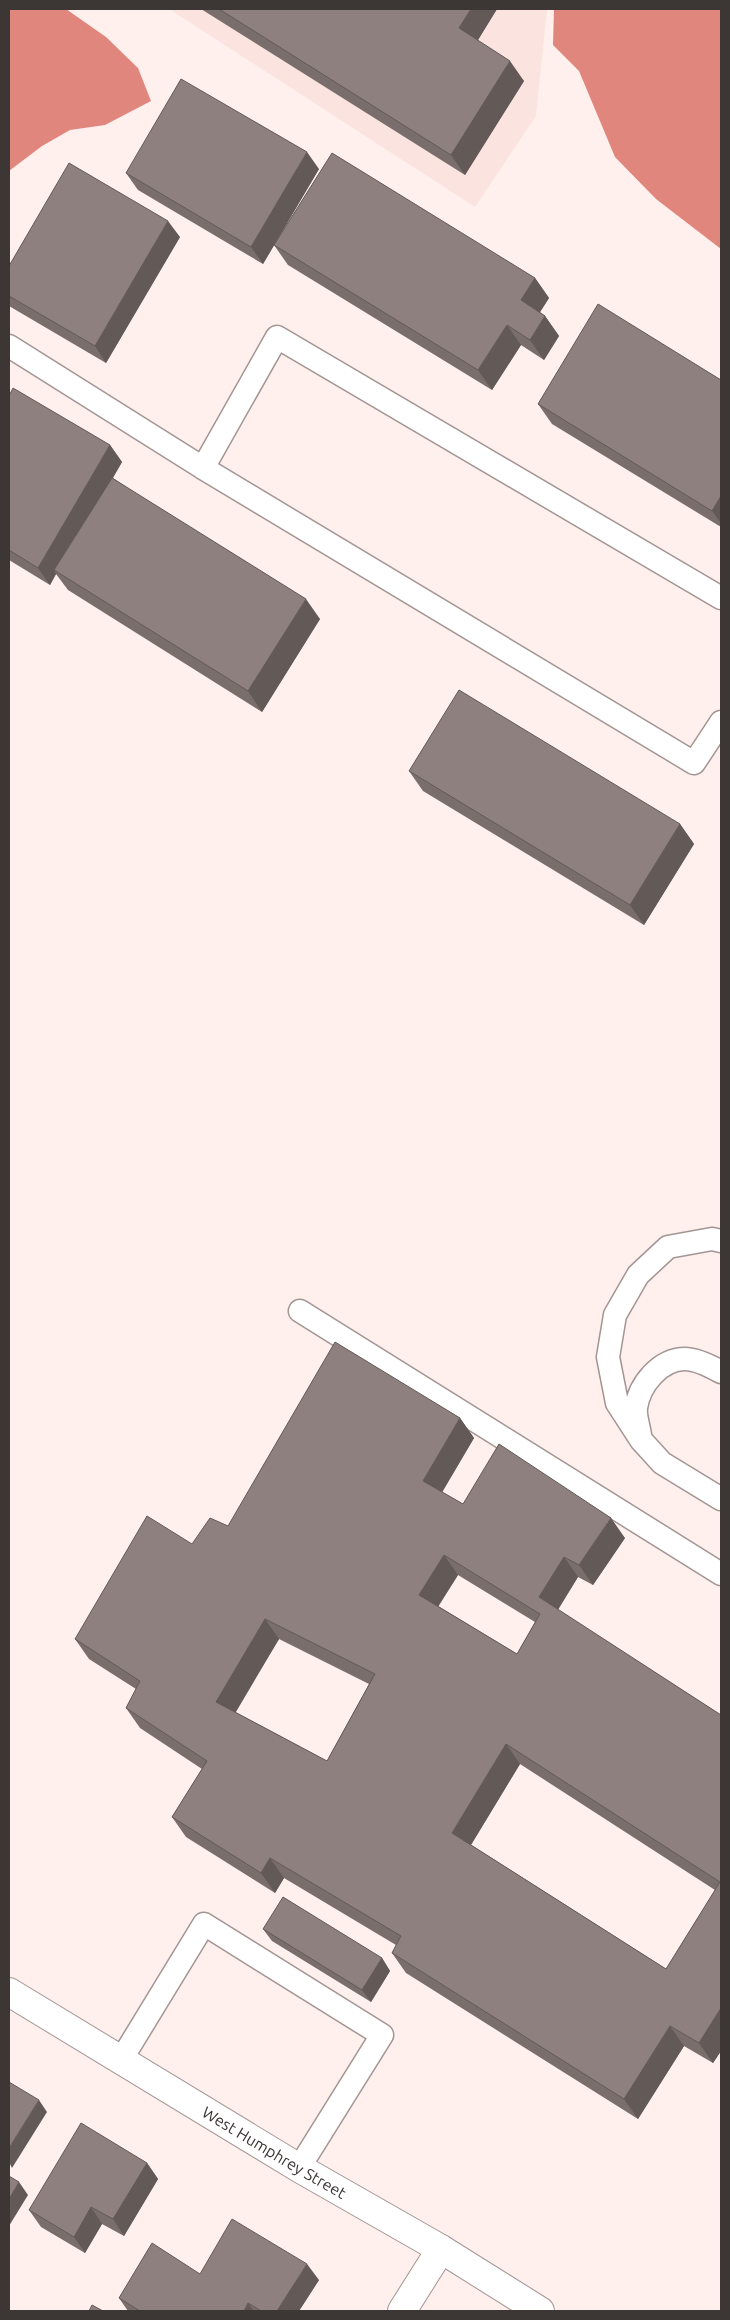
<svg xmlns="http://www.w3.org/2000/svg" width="730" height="2320" viewBox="0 0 730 2320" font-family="Ubuntu,sans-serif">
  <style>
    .built { fill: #fbe3e0 }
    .water { fill: #e1867d }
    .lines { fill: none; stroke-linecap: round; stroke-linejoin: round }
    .service-casing { stroke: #a39593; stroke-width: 25 }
    .minor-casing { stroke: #a39593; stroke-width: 30 }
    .tertiary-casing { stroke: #a39593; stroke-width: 30 }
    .service { stroke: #fff; stroke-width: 22 }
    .minor { stroke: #fff; stroke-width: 28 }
    .tertiary { stroke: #fff; stroke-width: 28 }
    .wall { fill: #796e6c; fill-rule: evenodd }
    .shaded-wall { fill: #635a58 }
    .building { fill: #8d807e; stroke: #635a58; fill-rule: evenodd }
    .labels { text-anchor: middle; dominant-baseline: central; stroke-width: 4; stroke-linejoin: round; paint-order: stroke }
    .street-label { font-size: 16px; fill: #3c3635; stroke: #fff0ee }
  </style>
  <rect width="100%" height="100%" fill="#fff0ee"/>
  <path class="built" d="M169 9H547L536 116 475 207Z"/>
  <path class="water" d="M9 9H66L106 37 138 68 151 101 105 125 70 130 42 146 9 171Z
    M554 9H721V249L656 199 615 157 579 71 553 45Z"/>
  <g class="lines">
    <defs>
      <path id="service" d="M9 346 203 468 277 337 721 598
        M203 468 694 763 721 722
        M721 1241 712 1239 668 1247 638 1275 615 1315 608 1357 617 1403 641 1440 662 1463 721 1499
        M300 1311 721 1574
        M640 1435C639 1427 635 1416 636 1408 639 1385 660 1359 685 1359 696 1359 712 1367 721 1372
        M121 2060 204 1924 382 2035 299 2168"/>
      <path id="minor" d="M402 2311 441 2249"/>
      <g id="tertiary">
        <path id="s1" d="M9 1992 299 2168 441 2249 540 2311"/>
      </g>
    </defs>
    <use href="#service" class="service-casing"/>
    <use href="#minor" class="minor-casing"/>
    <use href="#tertiary" class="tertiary-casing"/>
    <use href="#service" class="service"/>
    <use href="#minor" class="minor"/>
    <use href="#tertiary" class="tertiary"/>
  </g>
  <path class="wall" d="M201 9H497L478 40 524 81 465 175Z
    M319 169 263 264 138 190 126 173Z
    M180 237 106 363 9 306V296Z
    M274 245 535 278 549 298 540 312 545 316 559 336 544 360 521 345 492 390 288 265Z
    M721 380V527L552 424 538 404Z
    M9 396 110 445 122 462 113 478 320 619 262 712 68 590 56 574 50 585 9 560Z
    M409 771 680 824 694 844 644 925 423 791Z
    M460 1418 474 1438 442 1492 463 1504 625 1538 593 1585 578 1577 558 1610 721 1715V2051L713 2063 684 2046 638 2119 406 1973 392 1953 396 1945 284 1878 275 1893 186 1837 172 1817 202 1769 140 1728 126 1708 136 1689 89 1659 75 1639 192 1544ZM458 1575 535 1622 517 1654 438 1606ZM279 1639 369 1684 327 1761 235 1712ZM520 1764 715 1890 666 1969 471 1845Z
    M263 1929 382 1958 390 1971 371 2002 272 1941Z
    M147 2163 158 2179 124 2236 102 2224 85 2253 41 2227 29 2210Z
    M200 2274 319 2280 299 2311H128L119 2298Z"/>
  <path class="shaded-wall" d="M471 9H497L473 48 459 28Z
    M510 61 524 81 465 175 451 155Z
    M307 152 319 169 263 264 251 247Z
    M168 221 180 237 106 363 95 346Z
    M535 278 549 298 535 320 521 300Z
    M545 316 559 336 544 360 530 340Z
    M507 325 521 345 492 390 478 370Z
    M110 445 122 462 57 572 54 570 56 574 50 585 38 568Z
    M721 496V523L712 511Z
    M306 599 320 619 262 712 248 691Z
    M680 824 694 844 644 925 630 905Z
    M460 1418 474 1438 437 1501 423 1481Z
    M611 1518 625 1538 593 1585 579 1565Z
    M444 1555 458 1575 433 1615 419 1595Z
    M564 1557 578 1577 553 1617 539 1597Z
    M265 1619 279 1639 230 1722 216 1702Z
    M506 1744 520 1764 466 1853 452 1833Z
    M270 1858 284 1878 275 1893 261 1873Z
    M382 1958 390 1971 371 2002 362 1990Z
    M721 2008V2051L713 2063 699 2043Z
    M670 2026 684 2046 638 2119 624 2099Z
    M39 2100 47 2112 12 2168 9 2162V2148Z
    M147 2163 158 2179 124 2236 113 2219Z
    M19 2182 28 2195 9 2226V2199Z
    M91 2207 102 2224 85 2253 74 2237Z
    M307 2264 319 2280 299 2311H277Z
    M248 2303 254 2311H244Z"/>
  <path class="building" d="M219 9H471L459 28 510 61 451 155Z
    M181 79 307 152 251 247 126 173Z
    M332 153 535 278 521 300 545 316 530 340 507 325 478 370 274 245Z
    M69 163 168 221 95 346 9 296V266Z
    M598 304 721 380V496L712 511 538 404Z
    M13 388 110 445 38 568 9 550V396Z
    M112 478 306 599 248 691 54 570Z
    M459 690 680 824 630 905 409 771Z
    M335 1342 460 1418 423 1481 463 1504 499 1444 611 1518 579 1565 564 1557 539 1597 721 1715V2008L699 2043 670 2026 624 2099 392 1953 401 1936 270 1858 261 1873 172 1817 207 1761 126 1708 140 1681 75 1639 147 1516 192 1544 210 1518 228 1526ZM444 1555 540 1614 517 1654 419 1595ZM265 1619 375 1674 327 1761 216 1702ZM506 1744 720 1882 666 1969 452 1833Z
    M283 1897 382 1958 362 1990 263 1929Z
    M9 2082 39 2100 9 2148Z
    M81 2123 147 2163 113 2219 91 2207 74 2237 29 2210Z
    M9 2176 19 2182 9 2199Z
    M232 2219 307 2264 277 2311H261L248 2303 244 2311H140L119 2298 152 2243 200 2274Z
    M92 2305 103 2311H89Z"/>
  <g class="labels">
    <g class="street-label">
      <text stroke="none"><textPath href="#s1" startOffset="310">West Humphrey Street</textPath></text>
    </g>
  </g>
  <rect width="730" height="2320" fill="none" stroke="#3c3635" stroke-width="20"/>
</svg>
